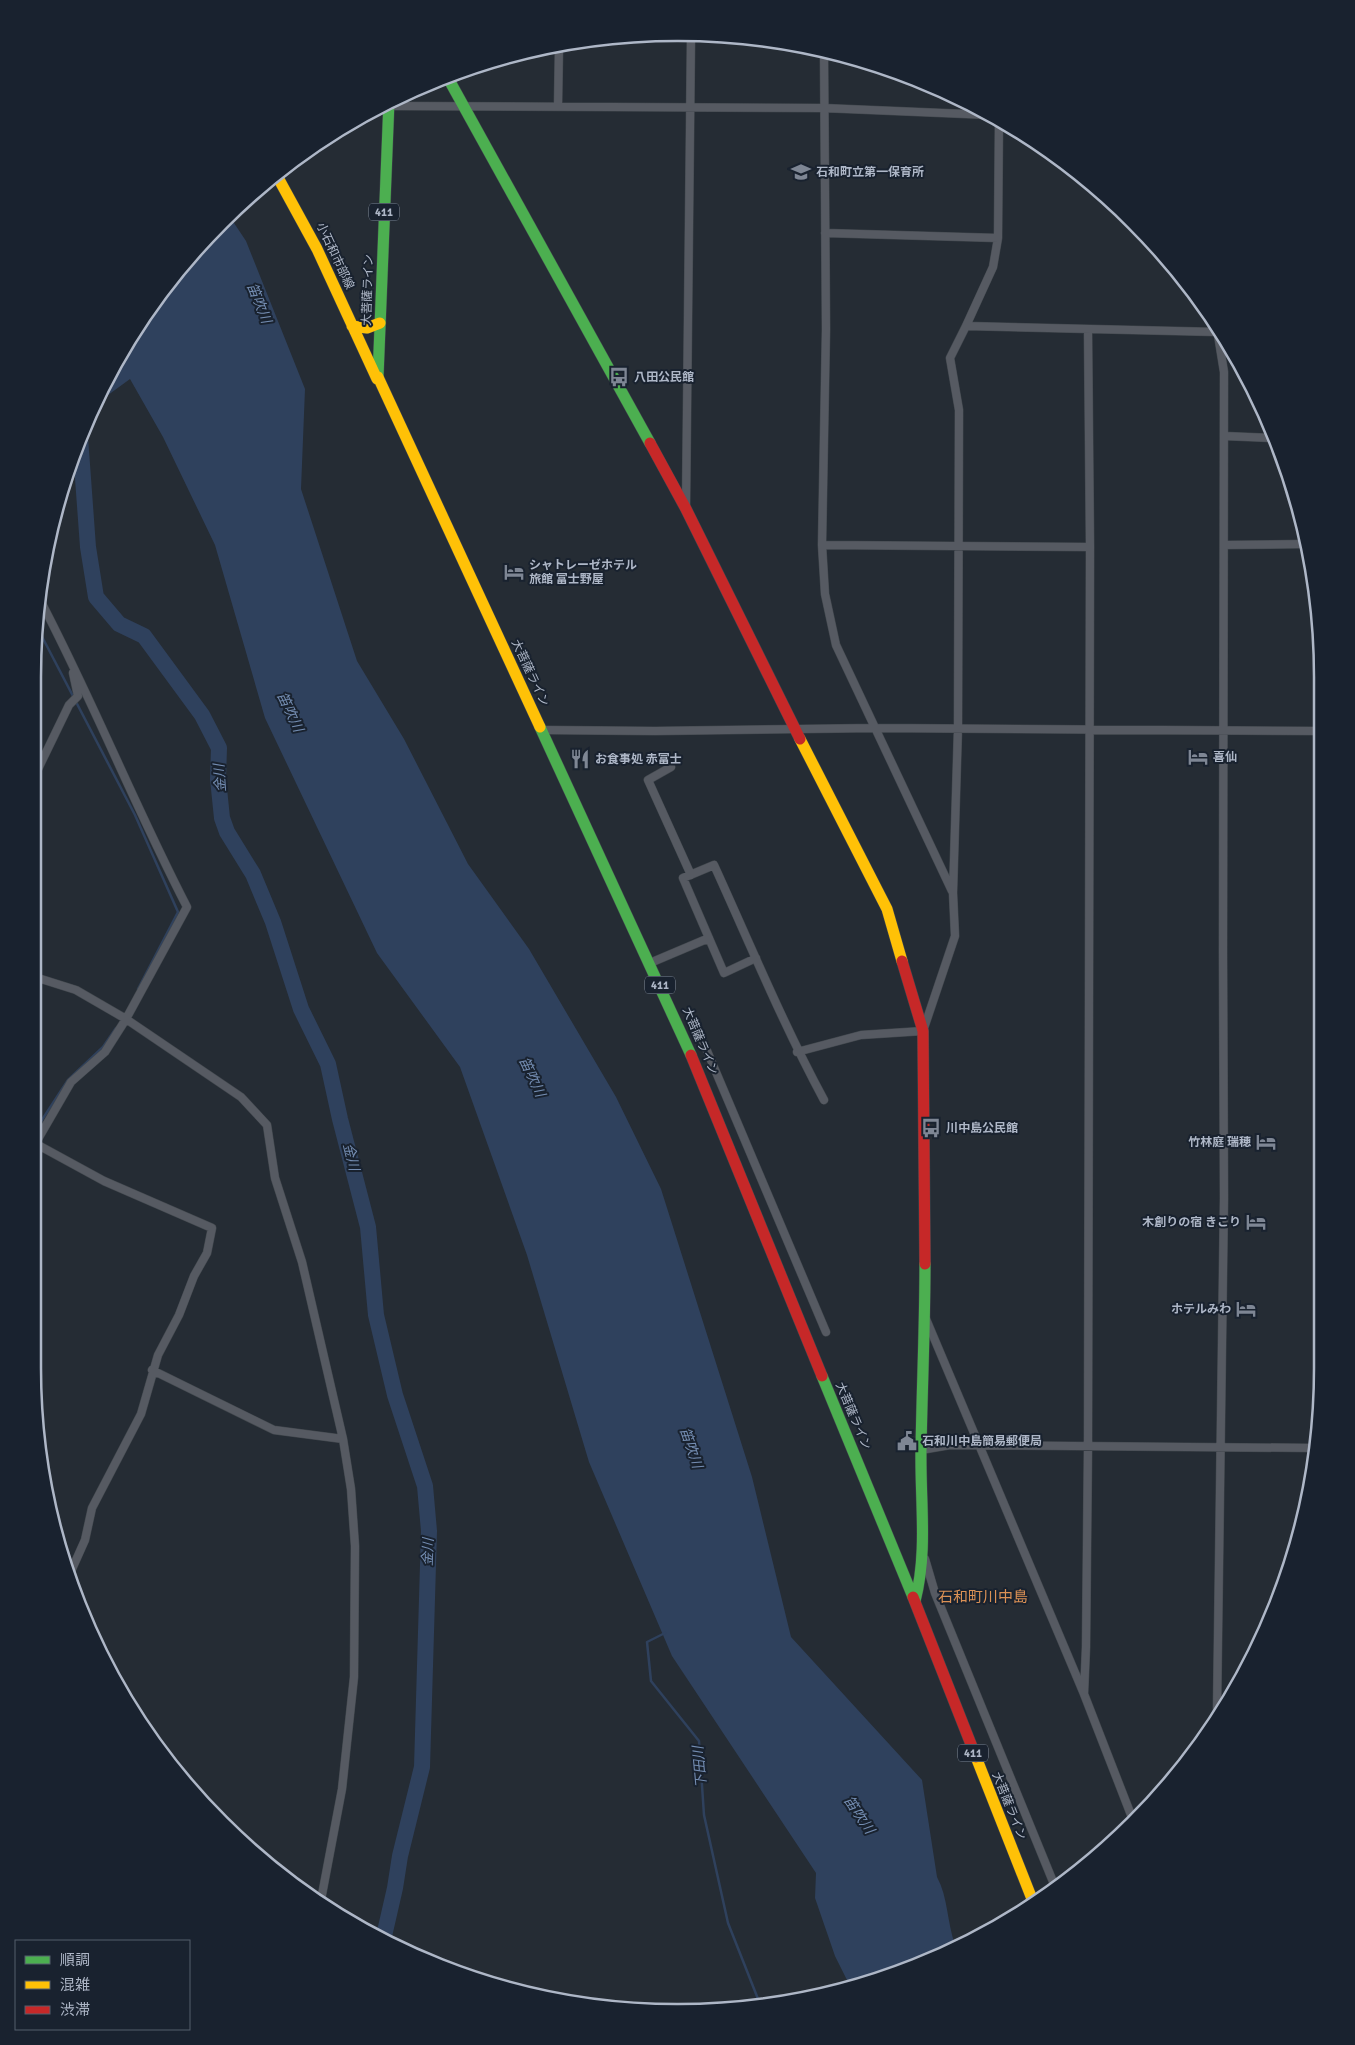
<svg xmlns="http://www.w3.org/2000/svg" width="1355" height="2045" viewBox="0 0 1355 2045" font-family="Signika,'Noto Sans JP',sans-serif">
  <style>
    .water { fill: #2f415d }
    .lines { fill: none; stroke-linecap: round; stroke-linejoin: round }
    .stream { stroke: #2f415d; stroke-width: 2.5 }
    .river { stroke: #2f415d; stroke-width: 16 }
    .street-casing { stroke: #41474d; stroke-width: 9 }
    .fast-casing { stroke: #41474d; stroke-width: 12 }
    .slow-casing { stroke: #41474d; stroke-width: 12 }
    .jam-casing { stroke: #41474d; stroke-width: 12 }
    .street { stroke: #565a62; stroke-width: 8 }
    .fast { stroke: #4caf50; stroke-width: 11 }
    .slow { stroke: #ffc107; stroke-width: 11 }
    .jam { stroke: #c62828; stroke-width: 11 }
    .labels { text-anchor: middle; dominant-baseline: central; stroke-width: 4; stroke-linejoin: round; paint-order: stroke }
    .shield { fill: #19222f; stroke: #818a99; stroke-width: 1 }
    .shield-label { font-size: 11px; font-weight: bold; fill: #aeb7c7 }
    .poi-label { font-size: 12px; font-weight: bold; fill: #aeb7c7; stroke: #19222f; text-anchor: start }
    .street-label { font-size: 12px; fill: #aeb7c7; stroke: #19222f }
    .water-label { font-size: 14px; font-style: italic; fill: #748db2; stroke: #19222f }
    .quarter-label { font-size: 15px; fill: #db9155; stroke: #19222f }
    .rim { fill: none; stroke: #aeb7c7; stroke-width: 2.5 }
  </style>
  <rect width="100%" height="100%" fill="#252c34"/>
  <path class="water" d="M230 217 246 241 305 389 301 489 357 661 404 739 468 864 529 949 616 1097 661 1189 752 1477 791 1637 922 1780 937 1877C948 1897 947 1922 955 1945L851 1988 835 1956 815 1898 816 1873 672 1656 589 1462 527 1255 460 1067 377 953 265 718 215 545 163 437 130 379 93 406 99 392 193 252Z"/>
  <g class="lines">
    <path class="stream" d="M38 629 135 815 178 912 138 989
      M38 1126 68 1080 103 1047 116 1028
      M665 1633 647 1642 651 1681 699 1741 704 1815 728 1923 760 2004"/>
    <path class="river" d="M80 437 88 547 96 597 119 624 144 636 202 715 219 748 218 779 222 818 227 832 253 874 273 922 301 1009 328 1064 340 1119 368 1227 376 1315 395 1395 425 1486 429 1531 422 1767 400 1856 395 1888 384 1936"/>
    <defs>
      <path id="street" d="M824 52 826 329 822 545 825 594 836 645 952 891
        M388 106 823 108 990 115
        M558 106 559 47
        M825 233 998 238
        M966 326 993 267 998 238 999 118
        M1217 329 1224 372 1223 952 1224 1198 1217 1711
        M1224 436 1273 438
        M686 506 691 36
        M822 545 1090 547
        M1224 545 1306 544
        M38 596C92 698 134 805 187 907L126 1019 105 1052 71 1082 38 1139
        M542 730 655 731 876 728 1321 731
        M671 767 648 780 691 875
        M38 769 69 705 78 696 73 673
        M756 958 724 973 683 878 714 865C750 944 783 1024 824 1100
        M650 963 709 938
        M38 978 76 990 126 1019 241 1097 267 1125 275 1178 302 1262 343 1439 351 1489 355 1546 354 1677 342 1789 321 1900
        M702 1039 826 1332
        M797 1052 861 1035 923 1031 955 936 953 893 958 728 959 410 950 358 966 326 1217 332
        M38 1145 104 1181 212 1228 207 1253 194 1276 179 1315 158 1355 141 1414 92 1508 85 1540 68 1578
        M926 1319 1084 1694 1133 1820
        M152 1370 274 1430 343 1439
        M921 1450 950 1445 1317 1448
        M925 1559 935 1593 1056 1889
        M1084 1694 1086 1647 1088 1447 1090 547 1088 330"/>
      <path id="fast" d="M448 78 650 443
        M378 377 389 101
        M540 727 691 1055
        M822 1376 913 1597
        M915 1601C928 1552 920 1500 921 1450 922 1388 925 1326 925 1264"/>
      <path id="slow" d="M276 174 317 249 377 379
        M352 326 367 328 380 323
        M378 377 540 727
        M800 739 887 909 902 961
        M976 1757 1034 1904"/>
      <path id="jam" d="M650 443 686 509 800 739
        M902 961 923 1031 925 1264
        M691 1055 822 1376
        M913 1597 976 1757"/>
    </defs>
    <use href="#street" class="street-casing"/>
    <use href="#fast" class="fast-casing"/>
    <use href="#slow" class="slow-casing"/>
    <use href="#jam" class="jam-casing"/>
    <use href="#street" class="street"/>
    <use href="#fast" class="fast"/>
    <use href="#slow" class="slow"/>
    <use href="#jam" class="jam"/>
  </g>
  <defs>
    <symbol id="school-bare" viewBox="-9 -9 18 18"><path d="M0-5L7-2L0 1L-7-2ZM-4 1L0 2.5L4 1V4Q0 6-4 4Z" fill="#7e8694" stroke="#19222f" stroke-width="2.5" paint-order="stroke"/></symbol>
    <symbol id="bus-bare" viewBox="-9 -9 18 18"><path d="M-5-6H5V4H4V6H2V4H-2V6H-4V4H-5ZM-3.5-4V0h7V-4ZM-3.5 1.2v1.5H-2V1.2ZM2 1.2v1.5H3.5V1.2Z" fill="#7e8694" stroke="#19222f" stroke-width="2.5" paint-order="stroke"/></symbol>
    <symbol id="hotel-bare" viewBox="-9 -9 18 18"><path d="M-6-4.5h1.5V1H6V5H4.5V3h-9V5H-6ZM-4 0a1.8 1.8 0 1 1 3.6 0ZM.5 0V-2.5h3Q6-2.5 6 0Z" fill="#7e8694" stroke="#19222f" stroke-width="2.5" paint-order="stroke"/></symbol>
    <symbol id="restaurant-bare" viewBox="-9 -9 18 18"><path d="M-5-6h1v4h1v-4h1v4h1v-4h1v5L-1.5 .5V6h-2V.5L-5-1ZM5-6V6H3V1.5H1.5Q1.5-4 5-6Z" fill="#7e8694" stroke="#19222f" stroke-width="2.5" paint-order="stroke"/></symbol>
    <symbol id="civic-bare" viewBox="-9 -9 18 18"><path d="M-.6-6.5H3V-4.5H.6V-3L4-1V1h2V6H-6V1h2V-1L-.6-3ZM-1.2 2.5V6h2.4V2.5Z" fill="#7e8694" stroke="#19222f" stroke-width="2.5" paint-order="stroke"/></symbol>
  </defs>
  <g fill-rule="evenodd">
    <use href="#school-bare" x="787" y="158" width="28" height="28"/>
    <use href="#bus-bare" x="605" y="363" width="28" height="28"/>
    <use href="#hotel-bare" x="500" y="558" width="28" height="28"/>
    <use href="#hotel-bare" x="1184" y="743" width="28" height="28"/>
    <use href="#restaurant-bare" x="566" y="745" width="28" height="28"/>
    <use href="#bus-bare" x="917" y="1114" width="28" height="28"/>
    <use href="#hotel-bare" x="1252" y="1128" width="28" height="28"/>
    <use href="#hotel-bare" x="1242" y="1208" width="28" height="28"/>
    <use href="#hotel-bare" x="1232" y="1295" width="28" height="28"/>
    <use href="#civic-bare" x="893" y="1427" width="28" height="28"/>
  </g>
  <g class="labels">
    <g class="shield">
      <rect x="369" y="203.5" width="30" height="17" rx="4"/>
      <rect x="645" y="976.5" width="30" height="17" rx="4"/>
      <rect x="958" y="1744.5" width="30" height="17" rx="4"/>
    </g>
    <g class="shield-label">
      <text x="384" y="212">411</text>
      <text x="660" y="985">411</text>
      <text x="973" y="1753">411</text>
    </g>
    <g class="poi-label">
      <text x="816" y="172">石和町立第一保育所</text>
      <text x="634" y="377">八田公民館</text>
      <text x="529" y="565">シャトレーゼホテル<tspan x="529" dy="14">旅館 富士野屋</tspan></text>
      <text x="1213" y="757">喜仙</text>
      <text x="595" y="759">お食事処 赤富士</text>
      <text x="946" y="1128">川中島公民館</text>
      <text x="1251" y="1142" text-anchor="end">竹林庭 瑞穂</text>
      <text x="1241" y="1222" text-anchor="end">木創りの宿 きこり</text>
      <text x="1231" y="1309" text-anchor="end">ホテルみわ</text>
      <text x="922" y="1441">石和川中島簡易郵便局</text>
    </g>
    <g class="street-label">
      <text transform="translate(335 256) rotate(65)">小石和市部線</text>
      <text transform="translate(368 290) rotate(-88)">大菩薩ライン</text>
      <text transform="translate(530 673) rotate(65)">大菩薩ライン</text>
      <text transform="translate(700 1041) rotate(67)">大菩薩ライン</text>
      <text transform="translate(853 1416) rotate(67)">大菩薩ライン</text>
      <text transform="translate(1009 1806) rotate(68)">大菩薩ライン</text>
    </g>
    <g class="water-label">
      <text transform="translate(259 303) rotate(68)">笛吹川</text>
      <text transform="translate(290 712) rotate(65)">笛吹川</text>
      <text transform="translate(220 778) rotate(-94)">金川</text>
      <text transform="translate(532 1077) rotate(65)">笛吹川</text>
      <text transform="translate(351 1157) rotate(76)">金川</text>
      <text transform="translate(691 1448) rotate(71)">笛吹川</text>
      <text transform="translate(428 1552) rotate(-88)">金川</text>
      <text transform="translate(700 1767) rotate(-95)">下田川</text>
      <text transform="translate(859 1815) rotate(56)">笛吹川</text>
    </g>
    <g class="quarter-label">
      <text x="983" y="1597">石和町川中島</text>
    </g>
  </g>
  <path d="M0 0H1355V2045H0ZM677 41H678A636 636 0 0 1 1314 677V1368A636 636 0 0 1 678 2004H677A636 636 0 0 1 41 1368V677A636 636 0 0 1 677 41Z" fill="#19222f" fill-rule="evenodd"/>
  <path class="rim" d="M677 41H678A636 636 0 0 1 1314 677V1368A636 636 0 0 1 678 2004H677A636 636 0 0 1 41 1368V677A636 636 0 0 1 677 41Z"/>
  <rect x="15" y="1940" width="175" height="90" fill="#19222f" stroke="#555e6c"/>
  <rect x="25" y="1956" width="25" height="8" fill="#4caf50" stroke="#555e6c"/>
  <text x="60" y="1965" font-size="15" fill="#aeb7c7">順調</text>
  <rect x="25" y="1981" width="25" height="8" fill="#ffc107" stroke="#555e6c"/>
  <text x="60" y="1990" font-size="15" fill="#aeb7c7">混雑</text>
  <rect x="25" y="2006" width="25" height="8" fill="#c62828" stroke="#555e6c"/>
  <text x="60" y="2015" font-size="15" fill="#aeb7c7">渋滞</text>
</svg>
